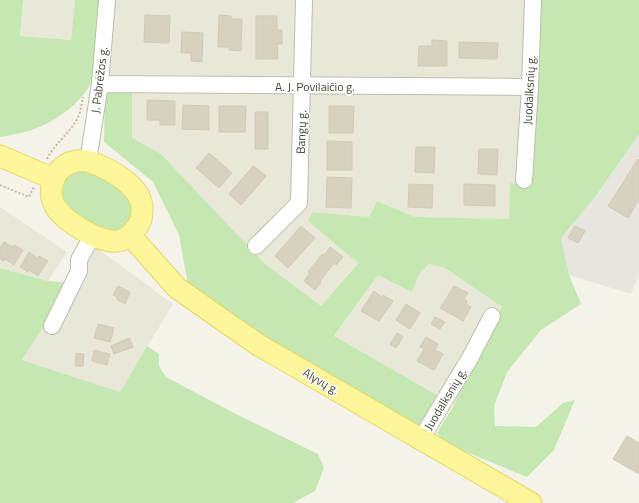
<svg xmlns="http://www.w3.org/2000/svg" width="639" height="503" viewBox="0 0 639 503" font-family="'Titillium Web',sans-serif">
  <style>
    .residential { fill: #e8e7d8 }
    .industrial { fill: #e7e5de }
    .green { fill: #c5e8b3 }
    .building { fill: #d6d2bf; stroke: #d1cbb2 }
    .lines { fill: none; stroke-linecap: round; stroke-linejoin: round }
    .minor-casing { stroke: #c0bdac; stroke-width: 18 }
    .major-casing { stroke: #e3d869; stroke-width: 23 }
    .path { stroke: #c2bc9d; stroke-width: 2; stroke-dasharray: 2 2; stroke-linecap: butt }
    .minor { stroke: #fff; stroke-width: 16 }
    .major { stroke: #fdf59a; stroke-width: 21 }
    .labels { text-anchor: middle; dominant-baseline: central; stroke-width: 3; stroke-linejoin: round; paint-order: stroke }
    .street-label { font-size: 12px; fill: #484538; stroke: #fff }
  </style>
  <rect width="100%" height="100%" fill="#f5f3e9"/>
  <path class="residential" d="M23 0H75L71 40 20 36Z
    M113 0H539L531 184H510L509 219 415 217 377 201 369 217 312 212 308 221 358 262 321 306 264 263 161 154 131 138 132 81 112 79 109 76Z
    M0 207 67 252 48 281 0 268Z
    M94 246 173 304 120 392 22 360Z
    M429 264 445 268 502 307 454 405 334 337 378 275 419 274Z"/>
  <path class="industrial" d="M639 134V274L631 294 569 275 561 238 595 197Z"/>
  <path class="green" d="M0 0H23L20 36 71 40 75 0H100L94 76C86 99 61 118 39 127 29 132 11 135 0 137Z
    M539 0H639V134L595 197 561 238 569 275 581 304 541 330 507 372 494 406 495 426 536 427 563 403 575 400 554 450 527 477 447 444 437 433 454 405 502 307 445 268 429 264 419 274 412 292 378 275 334 336 442 398 425 424 417 426 259 336 188 285 179 235 153 182 104 142 105 94 107 91 132 89V138L161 154 264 263 321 306 358 263 308 221 312 212 369 217 377 201 415 217 509 219 510 183 531 184Z
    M86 167 126 193 133 200 132 223 110 234 68 210 59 194 65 175Z
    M0 268 48 281 71 283 22 360 120 392 147 346 159 354V366L166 377 236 414 318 454 324 468 315 491 293 503H0Z"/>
  <path class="building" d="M145 15 170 16 169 43 144 42Z
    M219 15 231 16V19H242L241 51 229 50V47H218Z
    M256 16H277V30H282V44H277L278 59H256Z
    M182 32 203 33 202 62 191 61V53H181Z
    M432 40 447 41V66H418L419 46H432Z
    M459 42 498 43 497 59 459 58Z
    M147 100 175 101V125H160V120H147Z
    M183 105 209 106V130L182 129Z
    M219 106H246L245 132H219Z
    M329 106H354L353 133H329Z
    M255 112H268V149H255Z
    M327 141 352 142V170H327Z
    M416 147H435L434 173 415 172Z
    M479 149H498L497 175 478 174Z
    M209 153 232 173 219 188 196 168Z
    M638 159 639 160V200L628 218 608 206Z
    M253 166 266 176 241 205 229 194Z
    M327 177 352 178 351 208 326 207Z
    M409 184 433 185 432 208 408 207Z
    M464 184 495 185V206L464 205Z
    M301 226 315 238 288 268 275 256Z
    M575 226 585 231 578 243 568 238Z
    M4 242 13 247 14 245 23 250 14 265 5 259 4 261 0 259V248Z
    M330 247 343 257 336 265 334 263 320 281 321 282 315 290 304 281 310 273 308 272 322 254 324 255Z
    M29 252 37 258 39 256 48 261 38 276 29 270 28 272 20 267Z
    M118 286 130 292 125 304 117 300V297L113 295Z
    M454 286 468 293 464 299 467 301 466 304 471 307 463 321 440 308Z
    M374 291 382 297 383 295 393 301 379 321 361 311Z
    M406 304 420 313 410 329 396 320Z
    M435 317 445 322 440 329 431 324Z
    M98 324 114 328 110 342 94 338Z
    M397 333 403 337 396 348 390 344Z
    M426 337 438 344 435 350 443 354 434 370 417 361 424 349 420 347Z
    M129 338 133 347 114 354 111 346Z
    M94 350 110 354 107 365 92 361Z
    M76 353 84 354 83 366H75Z
    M627 436 639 443V474L613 459Z"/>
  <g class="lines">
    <defs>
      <path id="minor" d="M100 84 530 87
        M88 161 100 84 107 0
        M524 180 530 87 533 0
        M256 246 299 203 304 0
        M52 326 79 271V260L92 236
        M421 439 470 358 492 316"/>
      <path id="major" d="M0 156 54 179
        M88 161C108 168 144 186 142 211 142 218 141 223 136 228 132 234 124 241 117 241 100 243 66 222 57 209 45 193 53 167 73 162 77 160 83 161 88 161Z
        M130 235 177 288 257 344 531 503"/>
    </defs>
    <use href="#minor" class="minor-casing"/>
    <use href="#major" class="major-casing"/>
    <path class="path" d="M47 159C55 142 74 131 80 112 81 107 82 102 83 97
      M0 185 29 197 34 187"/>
    <use href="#minor" class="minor"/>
    <use href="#major" class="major"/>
  </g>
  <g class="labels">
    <g class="street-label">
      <text transform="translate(99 80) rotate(-83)">J. Pabrėžos g.</text>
      <text x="315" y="86">A. J. Povilaičio g.</text>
      <text transform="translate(529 90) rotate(-87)">Juodalksnių g.</text>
      <text transform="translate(301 132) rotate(-88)">Bangų g.</text>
      <text transform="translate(321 381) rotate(30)">Alyvų g.</text>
      <text transform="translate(445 399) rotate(-59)">Juodalksnių g.</text>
    </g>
  </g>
</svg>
